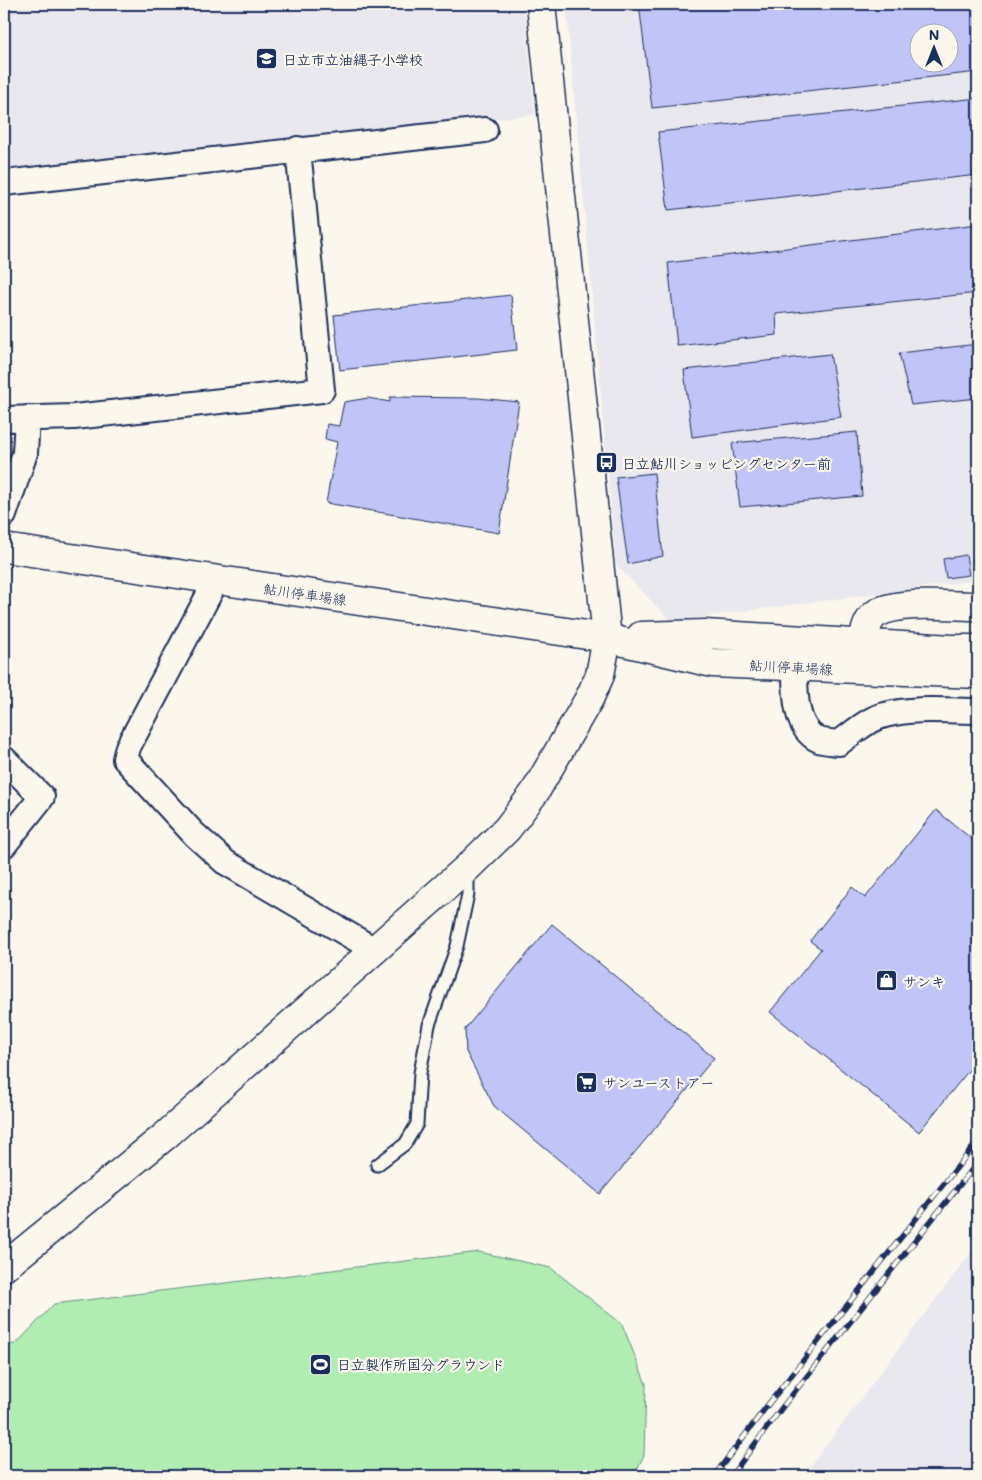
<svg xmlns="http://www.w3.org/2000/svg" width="982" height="1480" viewBox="0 0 982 1480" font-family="Mali,'Klee One',sans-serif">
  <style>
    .built { fill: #eae8ef; fill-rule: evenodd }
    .green { fill: #b1ecb2; stroke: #668e88 }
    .building { fill: #c1c4f6; stroke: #1b2f5e; fill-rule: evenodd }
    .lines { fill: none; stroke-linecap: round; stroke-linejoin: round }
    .service-casing { stroke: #1b2f5e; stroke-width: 15 }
    .minor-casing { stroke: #1b2f5e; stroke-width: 28 }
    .tertiary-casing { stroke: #1b2f5e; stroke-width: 31 }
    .primary-casing { stroke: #1b2f5e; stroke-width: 31 }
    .service { stroke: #fbf7ec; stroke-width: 11 }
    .minor { stroke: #fbf7ec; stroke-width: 24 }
    .tertiary { stroke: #fbf7ec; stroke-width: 28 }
    .primary { stroke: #fbf7ec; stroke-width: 28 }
    .rail-casing { stroke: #1b2f5e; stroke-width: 5.5 }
    .rail { stroke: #fbf7ec; stroke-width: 4; stroke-dasharray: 11; stroke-linecap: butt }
    .labels { text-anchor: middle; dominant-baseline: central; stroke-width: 4.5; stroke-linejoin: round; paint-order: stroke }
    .poi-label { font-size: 14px; font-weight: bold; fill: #1b2f5e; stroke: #fbf7ec; text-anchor: start }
    .street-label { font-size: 14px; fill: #1b2f5e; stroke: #fbf7ec }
  </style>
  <rect width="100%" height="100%" fill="#fbf7ec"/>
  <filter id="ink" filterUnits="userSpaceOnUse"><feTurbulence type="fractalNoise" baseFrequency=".02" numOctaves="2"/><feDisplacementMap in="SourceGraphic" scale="10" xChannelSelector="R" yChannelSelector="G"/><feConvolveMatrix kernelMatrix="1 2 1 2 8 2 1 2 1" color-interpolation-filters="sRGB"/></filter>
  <g filter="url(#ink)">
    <path class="built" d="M4 4H524L535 115 4 170Z
      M566 4H978V580L671 621 616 565ZM920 32H950V62H920Z
      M978 1243V1476H803Z"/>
    <path class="green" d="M479 1252 551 1268 622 1324 646 1384 644 1455 634 1476H4V1345L16 1344 54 1304Z"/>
    <path class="building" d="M639 4H978V72L652 108ZM920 32H950V62H920Z
      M978 98V175L668 210 658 132Z
      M978 224V293L776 314 777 335 677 346 668 263Z
      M511 295 517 350 340 370 334 315Z
      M978 344V398L911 405 899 353Z
      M830 354 841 417 692 437 684 370Z
      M390 397 478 398 519 402 499 533 326 503 337 442 325 439 327 424 339 426 344 402 368 398 390 402Z
      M857 432 862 496 740 507 732 443Z
      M654 473 663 556 628 564 616 477Z
      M966 555 969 575 946 578 943 559Z
      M936 810 978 844V1059L919 1132 770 1012 821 949 810 941 852 887 865 898Z
      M552 924 714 1058 600 1194 494 1106 466 1052 465 1029Z"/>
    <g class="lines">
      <defs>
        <path id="service" d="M377 1165 405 1144 417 1124 420 1073 429 1025 457 946 468 894V871"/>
        <path id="minor" d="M4 183 485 130
          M4 419 74 417 322 390 298 149
          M4 515 25 453 27 418
          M216 581 128 747 125 759 194 834 225 862 373 949
          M795 667C795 690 794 729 819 740 824 742 833 742 839 743 853 733 868 719 885 715 914 707 949 711 978 711
          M4 759 42 797 4 845"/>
        <path id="tertiary" d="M862 643C865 633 867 619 877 613 900 600 952 606 978 606
          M4 1267 165 1136 468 867 507 829 535 792 589 699 600 675 607 638 541 4"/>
        <path id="primary" d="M4 548 607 638 712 663 978 674
          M641 636 705 634 952 649H978"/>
      </defs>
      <use href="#service" class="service-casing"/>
      <use href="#minor" class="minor-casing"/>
      <use href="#tertiary" class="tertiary-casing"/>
      <use href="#primary" class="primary-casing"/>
      <use href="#service" class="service"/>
      <use href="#minor" class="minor"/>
      <use href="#tertiary" class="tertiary"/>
      <use href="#primary" class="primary"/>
      <defs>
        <path id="rail" d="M714 1476 770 1402 978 1141
          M731 1476 784 1405 978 1162"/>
      </defs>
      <use href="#rail" class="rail-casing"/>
      <use href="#rail" class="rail"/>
    </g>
  </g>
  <defs>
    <symbol id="school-square" viewBox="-11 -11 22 22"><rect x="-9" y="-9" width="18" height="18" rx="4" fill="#1b2f5e" stroke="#fbf7ec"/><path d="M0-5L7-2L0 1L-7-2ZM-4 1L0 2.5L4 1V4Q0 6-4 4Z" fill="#fff"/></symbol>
    <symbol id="bus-square" viewBox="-11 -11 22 22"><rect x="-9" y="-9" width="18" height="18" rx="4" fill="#1b2f5e" stroke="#fbf7ec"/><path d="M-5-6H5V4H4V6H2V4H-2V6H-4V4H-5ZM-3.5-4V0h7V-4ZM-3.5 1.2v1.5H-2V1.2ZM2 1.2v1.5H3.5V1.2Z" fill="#fff"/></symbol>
    <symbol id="shop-square" viewBox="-11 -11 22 22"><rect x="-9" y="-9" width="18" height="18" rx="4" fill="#1b2f5e" stroke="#fbf7ec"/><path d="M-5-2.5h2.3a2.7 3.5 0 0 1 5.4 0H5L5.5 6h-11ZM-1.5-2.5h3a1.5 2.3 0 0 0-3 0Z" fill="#fff"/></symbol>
    <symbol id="supermarket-square" viewBox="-11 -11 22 22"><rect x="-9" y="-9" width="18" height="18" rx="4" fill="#1b2f5e" stroke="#fbf7ec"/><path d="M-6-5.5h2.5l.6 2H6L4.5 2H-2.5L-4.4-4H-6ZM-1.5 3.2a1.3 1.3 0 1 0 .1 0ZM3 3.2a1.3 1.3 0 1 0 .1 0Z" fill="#fff"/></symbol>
    <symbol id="stadium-square" viewBox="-11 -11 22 22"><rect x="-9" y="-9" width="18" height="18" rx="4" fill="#1b2f5e" stroke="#fbf7ec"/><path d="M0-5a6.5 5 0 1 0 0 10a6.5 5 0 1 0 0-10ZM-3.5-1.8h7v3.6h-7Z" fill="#fff"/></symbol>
  </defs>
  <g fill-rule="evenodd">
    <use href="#school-square" x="254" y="46" width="25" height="25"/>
    <use href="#bus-square" x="594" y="450" width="25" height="25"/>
    <use href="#shop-square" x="874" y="968" width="25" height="25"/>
    <use href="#supermarket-square" x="574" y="1070" width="25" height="25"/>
    <use href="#stadium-square" x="308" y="1352" width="25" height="25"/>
  </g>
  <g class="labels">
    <g class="poi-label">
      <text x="283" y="59">日立市立油縄子小学校</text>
      <text x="622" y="463">日立鮎川ショッピングセンター前</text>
      <text x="903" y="981">サンキ</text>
      <text x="603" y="1082">サンユーストアー</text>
      <text x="337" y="1364">日立製作所国分グラウンド</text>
    </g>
    <g class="street-label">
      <text transform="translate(305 594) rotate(8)">鮎川停車場線</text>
      <text transform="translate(791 667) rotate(3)">鮎川停車場線</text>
    </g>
  </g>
  <rect width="982" height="1480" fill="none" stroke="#fbf7ec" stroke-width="20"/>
  <rect x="10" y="10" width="962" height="1460" fill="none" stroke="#1b2f5e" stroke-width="2" filter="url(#ink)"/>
  <g transform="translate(934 48)"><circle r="24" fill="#fbf7ec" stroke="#a1a7b3"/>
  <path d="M0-4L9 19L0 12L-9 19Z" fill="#1b2f5e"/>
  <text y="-8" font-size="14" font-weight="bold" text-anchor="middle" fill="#1b2f5e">N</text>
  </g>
</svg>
